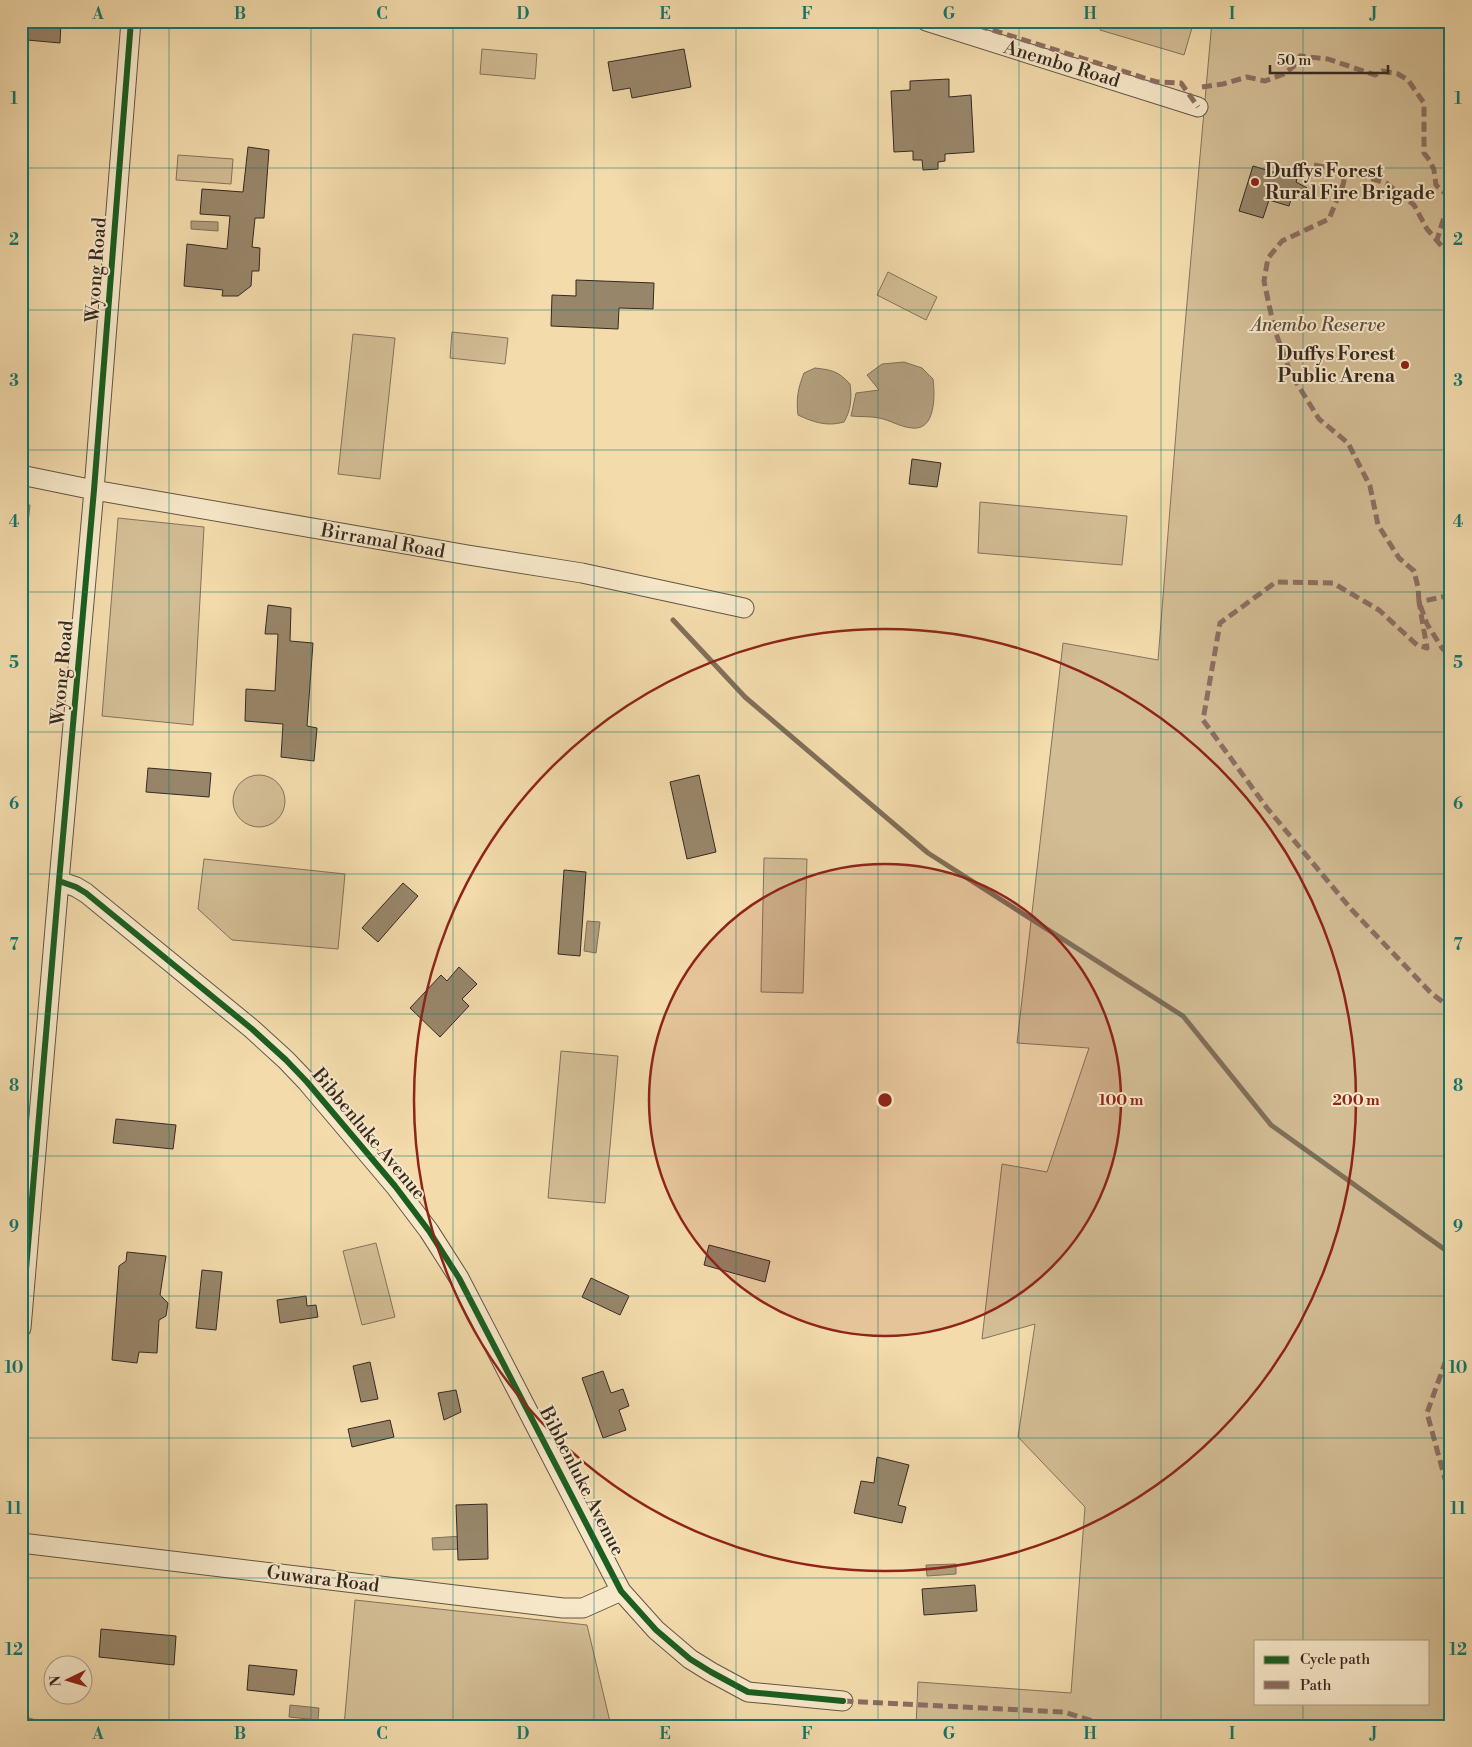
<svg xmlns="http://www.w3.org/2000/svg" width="1472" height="1747" viewBox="0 0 1472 1747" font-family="'Libre Bodoni',serif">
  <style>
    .green { fill: #d3bd95; stroke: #84735c; fill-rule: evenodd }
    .water { fill: #b29e7d; stroke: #806f59 }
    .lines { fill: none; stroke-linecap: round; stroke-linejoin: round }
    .stream { stroke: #806f59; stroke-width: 5 }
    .building { fill: #98866a; stroke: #352922 }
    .minor-casing { stroke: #645644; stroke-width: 21 }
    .minor { stroke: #f7e8c9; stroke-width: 19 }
    .quiet { stroke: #8d6e63; stroke-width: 5; stroke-dasharray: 10 5; stroke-linecap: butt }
    .cycleway-casing { stroke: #f7e8c9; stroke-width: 9 }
    .cycleway { stroke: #1b5e20; stroke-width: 6 }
    .grid { fill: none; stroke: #0f766e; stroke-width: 1; stroke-opacity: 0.55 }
    .ring { fill: none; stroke: #8f2418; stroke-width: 2.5 }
    .poi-dot { fill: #8f2418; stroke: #f7e8c9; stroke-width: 2 }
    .labels { text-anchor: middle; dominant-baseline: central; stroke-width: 4; stroke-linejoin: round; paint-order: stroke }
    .street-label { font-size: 19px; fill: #352922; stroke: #f7e8c9 }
    .poi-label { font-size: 19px; font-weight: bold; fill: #352922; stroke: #f7e8c9; text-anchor: start }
    .park-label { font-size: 19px; font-style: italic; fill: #5c4e3f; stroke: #f7e8c9 }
    .centre { fill: #8f2418; stroke: #f7e8c9; stroke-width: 2.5 }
    .ring-label { font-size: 15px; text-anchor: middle; font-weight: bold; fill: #8f2418; stroke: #f7e8c9; stroke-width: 4; stroke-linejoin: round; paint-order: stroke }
    .neatline { fill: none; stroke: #0f766e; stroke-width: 2 }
    .grid-label { font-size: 16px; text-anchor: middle; font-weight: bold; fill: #0f766e }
  </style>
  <rect width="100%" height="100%" fill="#f3dbac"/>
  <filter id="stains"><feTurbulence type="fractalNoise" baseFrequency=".004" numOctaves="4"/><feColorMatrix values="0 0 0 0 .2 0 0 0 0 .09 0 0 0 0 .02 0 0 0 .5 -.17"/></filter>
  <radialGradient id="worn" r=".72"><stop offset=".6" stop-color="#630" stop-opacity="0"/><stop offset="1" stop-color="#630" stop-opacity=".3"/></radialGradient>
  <path class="green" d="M1103 21H1194L1184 55 1100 30Z
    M1212 21H1451V1726H916L918 1682 1071 1693 1085 1507 1018 1437 1035 1324 982 1339 1002 1164 1047 1172 1089 1048 1017 1043 1063 643 1158 660 1180 382ZM1256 1641H1428V1703H1256Z
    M482 49 537 54 535 79 480 74Z
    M178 155 233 159 231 184 176 180Z
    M888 272 937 297 926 320 877 295Z
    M452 332 508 338 505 364 450 358Z
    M353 334 395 338 380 479 338 474Z
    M980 502 1127 516 1122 565 978 553Z
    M21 504 30 505 21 584Z
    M118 518 204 527 193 725 102 716Z
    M233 801a26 26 0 1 1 52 0a26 26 0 1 1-52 0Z
    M764 858 807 859 803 993 761 992Z
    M204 859 345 874 338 949 232 940 198 909Z
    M561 1051 618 1056 605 1203 548 1198Z
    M376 1243 395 1317 362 1325 343 1251Z
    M355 1600 587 1625 611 1726H344Z
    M21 1715 53 1726H21Z"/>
  <path class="water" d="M191 221 218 222V231L191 229Z
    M904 362 922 368 933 379C935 395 936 431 912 428 900 427 890 420 879 418 870 416 860 417 851 416L856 393 879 390 867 375 882 364Z
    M815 368C832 370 838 371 850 384 852 398 851 410 844 422 827 427 813 422 798 415 796 399 798 388 804 373Z
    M587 921 600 922 596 953 584 951Z
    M462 1536V1549L433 1550 432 1538Z
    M956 1564V1574L927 1576 926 1565Z
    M290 1705 319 1708 318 1720 289 1717Z"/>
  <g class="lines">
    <path class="stream" d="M673 620 745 697 928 853 1183 1016 1271 1125 1451 1254"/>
  </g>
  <path class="building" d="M29 21H61L60 43 27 40Z
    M684 49 691 87 632 98 630 88 613 91 608 62Z
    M949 79V97L971 95 974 152 945 154V161L938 162V169L923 170 922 160H913V151L894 152 891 91 910 90V81Z
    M248 147 269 150 264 218H255L252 247 260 248 259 271H252L251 286 238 296H222L223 290 184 286 187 244 227 249 230 216 200 214 202 189 243 192Z
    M1253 166 1297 179 1296 182 1307 188 1293 193 1289 206 1269 200 1263 218 1239 211Z
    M576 280 654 283 653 309 619 308 618 329 551 326 552 295 576 296Z
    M912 459 941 463 937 487 909 484Z
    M268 605 291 608 290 641 313 643 307 726 317 728 314 761 281 757 283 724 245 721 246 689 275 691 278 634H265Z
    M148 768 211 773 209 797 146 792Z
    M699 775 716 852 687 859 670 782Z
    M564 870 586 872 580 956 558 954Z
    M403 883 418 896 378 942 362 928Z
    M459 967 477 984 462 999 469 1006 440 1037 410 1008 441 975 447 981Z
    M116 1119 176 1125 173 1149 113 1143Z
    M709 1245 770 1261 765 1282 704 1265Z
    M127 1252 166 1256 160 1295 168 1303 166 1316 159 1320 157 1353 139 1352 137 1363 112 1360 119 1266 126 1261Z
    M202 1270 222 1272 216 1330 196 1328Z
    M591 1278 629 1296 620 1315 582 1297Z
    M306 1296 307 1306 316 1305 318 1317 280 1323 277 1300Z
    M370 1362 378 1399 361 1402 353 1366Z
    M603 1371 611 1393 623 1389 629 1406 619 1410 626 1430 603 1438 582 1378Z
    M456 1390 461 1412 444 1420 438 1393Z
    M390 1420 394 1437 352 1447 348 1429Z
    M877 1457 909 1465 898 1505 906 1507 902 1523 854 1513 861 1481 874 1483Z
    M487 1504 488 1559 458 1560 456 1505Z
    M975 1585 977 1611 924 1615 922 1589Z
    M101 1629 176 1636 174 1665 99 1657Z
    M249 1665 297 1670 294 1695 247 1690Z"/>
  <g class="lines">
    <defs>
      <path id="minor" d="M926 21 1198 107
        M21 475 94 490 468 555 582 573 744 608
        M59 881 76 887 86 893 252 1029 286 1060 307 1082 395 1186 429 1231 459 1278 621 1591 656 1630 690 1659 711 1672 748 1692 843 1701
        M21 1328 59 881 94 490 131 21
        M21 1543 563 1608H583L621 1591"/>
    </defs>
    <use href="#minor" class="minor-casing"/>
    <use href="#minor" class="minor"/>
    <path class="quiet" d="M964 21 1157 82 1181 83 1198 107
      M1202 87 1223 84 1247 77 1265 81 1284 74 1294 66 1300 56 1328 59 1375 75 1382 71 1398 74 1408 80 1424 103V153L1430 161 1434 170 1436 185 1445 193 1448 204 1437 240
      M1314 165 1346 171
      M1451 257 1427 229 1414 205 1386 183 1346 171 1343 185 1329 219 1282 241 1268 258 1264 281 1274 328 1291 374 1319 419 1348 443 1370 486 1378 525 1399 558 1414 571 1418 587 1419 602 1427 624 1442 648 1451 657
      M1451 595 1419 602 1427 648 1417 645 1379 610 1333 583 1276 582 1220 623 1203 720 1267 808 1351 909 1431 993 1451 1008
      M1451 1346 1427 1413 1451 1501
      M843 1701 1064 1712 1108 1726"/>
    <defs>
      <path id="cycleway" d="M59 881 76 887 86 893 252 1029 286 1060 307 1082 395 1186 429 1231 459 1278 621 1591 656 1630 690 1659 711 1672 748 1692 843 1701
        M21 1328 59 881 94 490 131 21"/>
    </defs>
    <use href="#cycleway" class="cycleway-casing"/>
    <use href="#cycleway" class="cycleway"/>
  </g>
  <path class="grid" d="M169 21V1726M311 21V1726M453 21V1726M594 21V1726M736 21V1726M878 21V1726M1019 21V1726M1161 21V1726M1303 21V1641M21 168H1451M21 310H1451M21 450H1451M21 592H1451M21 732H1451M21 874H1451M21 1014H1451M21 1156H1451M21 1296H1451M21 1438H1451M21 1578H1451M1303 1703V1726"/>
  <circle cx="885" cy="1100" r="236" fill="#8f2418" fill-opacity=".12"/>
  <g class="ring">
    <circle cx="885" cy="1100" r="236"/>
    <circle cx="885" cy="1100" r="471"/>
  </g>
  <g class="poi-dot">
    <circle cx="1255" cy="182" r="5"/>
    <circle cx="1405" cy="365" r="5"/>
  </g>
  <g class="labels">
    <g class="street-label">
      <text transform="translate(1062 64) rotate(17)">Anembo Road</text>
      <text transform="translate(96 270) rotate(-86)">Wyong Road</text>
      <text transform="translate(383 541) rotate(10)">Birramal Road</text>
      <text transform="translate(62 673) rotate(-85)">Wyong Road</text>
      <text transform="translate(369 1134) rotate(50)">Bibbenluke Avenue</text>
      <text transform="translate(582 1481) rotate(63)">Bibbenluke Avenue</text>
      <text transform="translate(323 1579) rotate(7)">Guwara Road</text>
    </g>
    <g class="poi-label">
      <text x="1265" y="171">Duffys Forest<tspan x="1265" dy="22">Rural Fire Brigade</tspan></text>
      <text x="1395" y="354" text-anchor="end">Duffys Forest<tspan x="1395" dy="22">Public Arena</tspan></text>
    </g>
    <g class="park-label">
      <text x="1318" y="325">Anembo Reserve</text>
    </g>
  </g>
  <circle cx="885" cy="1100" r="8" class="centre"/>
  <g class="ring-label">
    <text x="1121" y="1105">100 m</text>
    <text x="1356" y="1105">200 m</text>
  </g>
  <rect width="1472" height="1747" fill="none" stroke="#f3dbac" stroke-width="55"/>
  <rect x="1254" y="1640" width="175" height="65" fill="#f7e8c9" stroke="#a99c86"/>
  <rect x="1264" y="1656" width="25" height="8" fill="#1b5e20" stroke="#a99c86"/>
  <text x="1300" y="1664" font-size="15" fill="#352922">Cycle path</text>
  <rect x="1264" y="1681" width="25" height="8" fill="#8d6e63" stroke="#a99c86"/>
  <text x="1300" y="1690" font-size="15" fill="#352922">Path</text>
  <g transform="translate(68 1680) rotate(265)"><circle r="24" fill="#f7e8c9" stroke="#a99c86"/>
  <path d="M0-4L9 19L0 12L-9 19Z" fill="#8f2418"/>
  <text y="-8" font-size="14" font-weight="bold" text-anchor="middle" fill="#352922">N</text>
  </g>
  <path d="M1270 65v8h118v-8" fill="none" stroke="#352922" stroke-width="2.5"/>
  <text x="1277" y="65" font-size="15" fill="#352922" stroke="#f7e8c9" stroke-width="4" paint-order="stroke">50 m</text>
  <rect x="28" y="28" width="1416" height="1692" class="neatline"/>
  <g class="grid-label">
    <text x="98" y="19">A</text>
    <text x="240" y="19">B</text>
    <text x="382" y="19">C</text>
    <text x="523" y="19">D</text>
    <text x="665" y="19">E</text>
    <text x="807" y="19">F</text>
    <text x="949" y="19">G</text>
    <text x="1090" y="19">H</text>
    <text x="1232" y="19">I</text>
    <text x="1374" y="19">J</text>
    <text x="14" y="104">1</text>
    <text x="1458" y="104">1</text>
    <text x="14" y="245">2</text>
    <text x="1458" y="245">2</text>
    <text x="14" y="386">3</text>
    <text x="1458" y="386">3</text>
    <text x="14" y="527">4</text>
    <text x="1458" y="527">4</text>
    <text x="14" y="668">5</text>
    <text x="1458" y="668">5</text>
    <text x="14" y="809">6</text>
    <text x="1458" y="809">6</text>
    <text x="14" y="950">7</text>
    <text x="1458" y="950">7</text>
    <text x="14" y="1091">8</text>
    <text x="1458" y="1091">8</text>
    <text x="14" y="1232">9</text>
    <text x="1458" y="1232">9</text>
    <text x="14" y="1373">10</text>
    <text x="1458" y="1373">10</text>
    <text x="14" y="1514">11</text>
    <text x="1458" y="1514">11</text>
    <text x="14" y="1655">12</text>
    <text x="1458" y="1655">12</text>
    <text x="98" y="1739">A</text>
    <text x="240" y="1739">B</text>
    <text x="382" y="1739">C</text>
    <text x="523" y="1739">D</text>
    <text x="665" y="1739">E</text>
    <text x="807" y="1739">F</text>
    <text x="949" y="1739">G</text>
    <text x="1090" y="1739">H</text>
    <text x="1232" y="1739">I</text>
    <text x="1374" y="1739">J</text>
  </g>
  <rect width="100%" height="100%" filter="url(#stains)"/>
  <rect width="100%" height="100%" fill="url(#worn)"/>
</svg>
